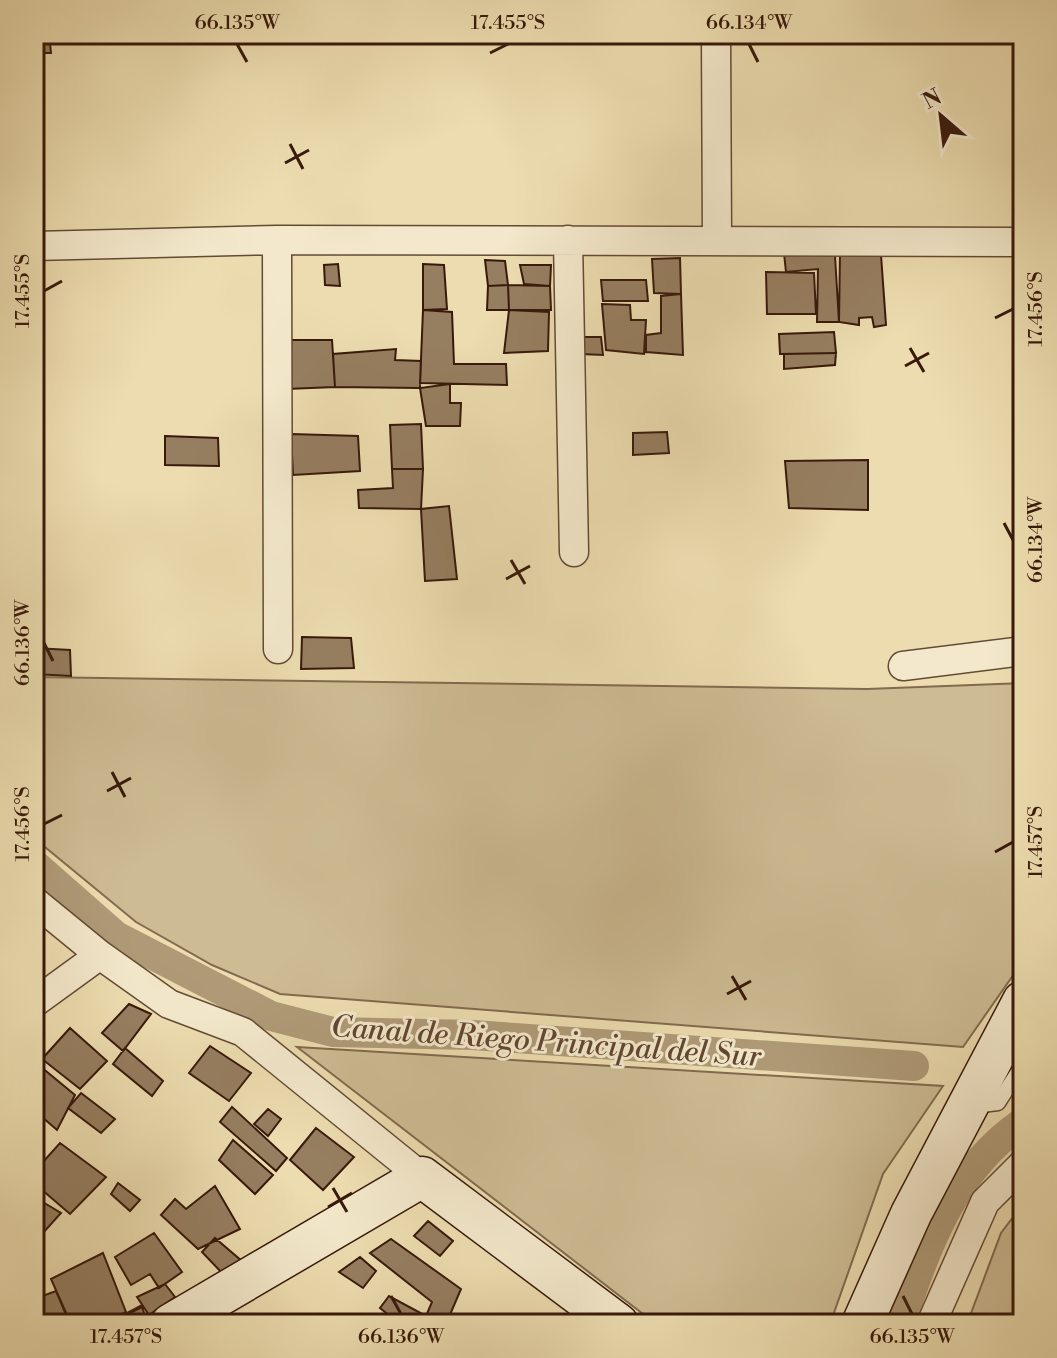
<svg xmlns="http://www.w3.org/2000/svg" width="1057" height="1358" viewBox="0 0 1057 1358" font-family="'Libre Bodoni',serif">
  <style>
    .green { fill: #cdbb93; stroke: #826a4f; stroke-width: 2 }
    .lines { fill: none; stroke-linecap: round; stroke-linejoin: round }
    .canal { stroke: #af9a77; stroke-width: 30 }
    .building { fill: #967e60; stroke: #38190b; stroke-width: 2 }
    .service-casing { stroke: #654a34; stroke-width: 17 }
    .minor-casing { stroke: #654a34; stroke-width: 31 }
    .secondary-casing { stroke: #38190b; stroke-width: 43 }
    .service { stroke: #f3e8cb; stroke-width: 14 }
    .minor { stroke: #f3e8cb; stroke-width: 28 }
    .secondary { stroke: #f3e8cb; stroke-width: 40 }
    .ticks { fill: none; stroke: #38190b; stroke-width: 3 }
    .labels { text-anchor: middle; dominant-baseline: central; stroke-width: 6; stroke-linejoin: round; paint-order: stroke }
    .water-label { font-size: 30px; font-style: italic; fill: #624631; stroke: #f3e8cb }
    .neatline { fill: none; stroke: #38190b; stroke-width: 3 }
    .ticks-label { font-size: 20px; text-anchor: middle; fill: #38190b }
  </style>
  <rect width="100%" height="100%" fill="#ecdcaf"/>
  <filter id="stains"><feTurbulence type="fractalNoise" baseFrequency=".0025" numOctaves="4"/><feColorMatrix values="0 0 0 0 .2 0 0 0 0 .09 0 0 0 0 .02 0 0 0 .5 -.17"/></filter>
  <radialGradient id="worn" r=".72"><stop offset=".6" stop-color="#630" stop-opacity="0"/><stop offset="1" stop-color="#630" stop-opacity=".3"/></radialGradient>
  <path class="green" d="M34 677 867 689 1023 683V961L963 1047 280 994 212 965 136 922 34 838Z
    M297 1047 943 1086 883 1174 830 1324H656Z
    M1023 1204V1324H967L1001 1233Z"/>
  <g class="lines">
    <path class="canal" d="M34 864 116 936 271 1016 333 1032 473 1035 914 1066
      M900 1324C927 1246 952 1171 1023 1122"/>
  </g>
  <path class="building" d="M34 34H49L51 53H34Z
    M784 253 835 256 839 322H817L818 269 786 272Z
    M840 253 881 255 886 325 874 327 872 317 859 318V325L839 322Z
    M680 258 681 294 654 293 652 259Z
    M485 260 505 261 508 285 488 286Z
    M338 264 340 286 325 285 324 265Z
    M423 264 444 265 447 309 423 310Z
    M520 265H551L550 286 524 284Z
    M766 272 814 273 816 314H767Z
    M601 280H646L648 301H603Z
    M508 285 509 310H487L488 286Z
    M508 285 550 286 551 310H509Z
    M681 294 683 355 646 352V335L661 333V296Z
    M602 304 630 305 631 320H646L644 354 606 350Z
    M423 310 452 312 454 364H506L507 385 420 383Z
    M509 310 549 312 548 351 504 353Z
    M834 332 836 353 780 354 779 334Z
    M580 337H601L603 355 581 354Z
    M289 340H332L335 387 287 389Z
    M396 349 395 360 421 361 420 388 335 387 333 354Z
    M836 353 835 365 784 369V354Z
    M450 384V403H461L460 426H426L420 388Z
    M421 424 423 469H392L390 425Z
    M667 432 669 453 633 455V433Z
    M291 434 358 436 360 471 293 475Z
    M165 436 218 438 219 466 165 465Z
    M868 460V510L789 508 785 461Z
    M392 469H423L421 509 359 508 358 490 393 488Z
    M449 506 457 579 425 581 421 509Z
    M302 637 351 638 354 668 301 669Z
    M34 648 70 650 71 676 34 674Z
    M129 1004 151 1014 123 1051 102 1033Z
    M70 1028 107 1061 80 1089 42 1059Z
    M210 1046 251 1073 229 1101 189 1073Z
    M125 1048 163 1081 152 1096 113 1064Z
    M35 1062 75 1095 57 1130 34 1110Z
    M81 1093 115 1119 101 1133 68 1108Z
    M232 1107 287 1158 276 1171 220 1122Z
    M268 1109 281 1119 268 1136 254 1124Z
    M316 1128 354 1157 323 1190 290 1160Z
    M233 1140 273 1175 255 1194 219 1160Z
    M60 1143 106 1177 70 1214 34 1183V1172Z
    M118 1183 140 1200 130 1211 111 1194Z
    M215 1186 240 1229 198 1249 161 1215 175 1199 186 1209Z
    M41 1201 61 1213 34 1243V1207Z
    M428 1221 453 1241 440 1256 414 1236Z
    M154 1233 182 1272 159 1288 150 1274 131 1285 115 1257Z
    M215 1238 243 1262 224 1275 202 1252Z
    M391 1239 461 1289 446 1324H400L380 1308 389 1296 426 1316 432 1302 370 1253Z
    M103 1253 126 1312 101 1324H71L51 1279Z
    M360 1257 376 1271 363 1288 339 1272Z
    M165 1284 175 1297 149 1315 137 1297Z
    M56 1291 70 1324H44L34 1299Z
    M142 1307 148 1324H108Z"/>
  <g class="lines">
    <defs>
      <path id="service" d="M974 1106 998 1103 1023 1064"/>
      <path id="minor" d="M716 34 717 241
        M277 240 278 649
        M568 240 574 552
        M34 246 277 240 1023 242
        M903 666 1023 651
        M34 901 100 955 169 1004 243 1032 422 1177
        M34 1003 100 955
        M931 1324 985 1202 1023 1164"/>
      <path id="secondary" d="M171 1324 422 1177 618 1324
        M862 1324 911 1214 1023 1001"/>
    </defs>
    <use href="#service" class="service-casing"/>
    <use href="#minor" class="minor-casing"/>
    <use href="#secondary" class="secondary-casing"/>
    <use href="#service" class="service"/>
    <use href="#minor" class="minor"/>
    <use href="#secondary" class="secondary"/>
  </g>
  <path class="ticks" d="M237 44 247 62M749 44 758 62M490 53 508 44M290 144 303 169M285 163 309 150M44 291 62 281M995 318 1013 309M910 348 924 372M905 366 929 353M1004 523 1013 540M511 560 525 584M506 579 530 566M44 643 53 661M112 772 125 797M107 791 131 778M44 824 62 815M995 852 1013 842M732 976 746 1000M727 994 751 981M333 1188 347 1212M328 1207 352 1193M391 1296 401 1314M903 1296 912 1314M126 1314 143 1305"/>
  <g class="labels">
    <g class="water-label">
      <text transform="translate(546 1042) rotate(4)">Canal de Riego Principal del Sur</text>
    </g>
  </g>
  <rect width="1057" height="1358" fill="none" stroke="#ecdcaf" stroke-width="88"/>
  <g transform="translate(941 116) rotate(332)" stroke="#f3e8cb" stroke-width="6" paint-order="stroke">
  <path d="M0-6L14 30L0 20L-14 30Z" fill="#38190b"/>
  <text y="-12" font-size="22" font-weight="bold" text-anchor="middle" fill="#38190b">N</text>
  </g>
  <rect x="44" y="44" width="969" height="1270" class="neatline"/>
  <g class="ticks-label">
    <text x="237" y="29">66.135°W</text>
    <text x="508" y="29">17.455°S</text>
    <text x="749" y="29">66.134°W</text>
    <text transform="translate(22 291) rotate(-90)" y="7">17.455°S</text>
    <text transform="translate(1035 309) rotate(-90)" y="7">17.456°S</text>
    <text transform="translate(1035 540) rotate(-90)" y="7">66.134°W</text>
    <text transform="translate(22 643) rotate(-90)" y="7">66.136°W</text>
    <text transform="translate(22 824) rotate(-90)" y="7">17.456°S</text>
    <text transform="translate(1035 842) rotate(-90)" y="7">17.457°S</text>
    <text x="126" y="1343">17.457°S</text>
    <text x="401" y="1343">66.136°W</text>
    <text x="912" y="1343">66.135°W</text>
  </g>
  <rect width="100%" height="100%" filter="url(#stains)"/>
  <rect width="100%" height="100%" fill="url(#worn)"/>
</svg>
